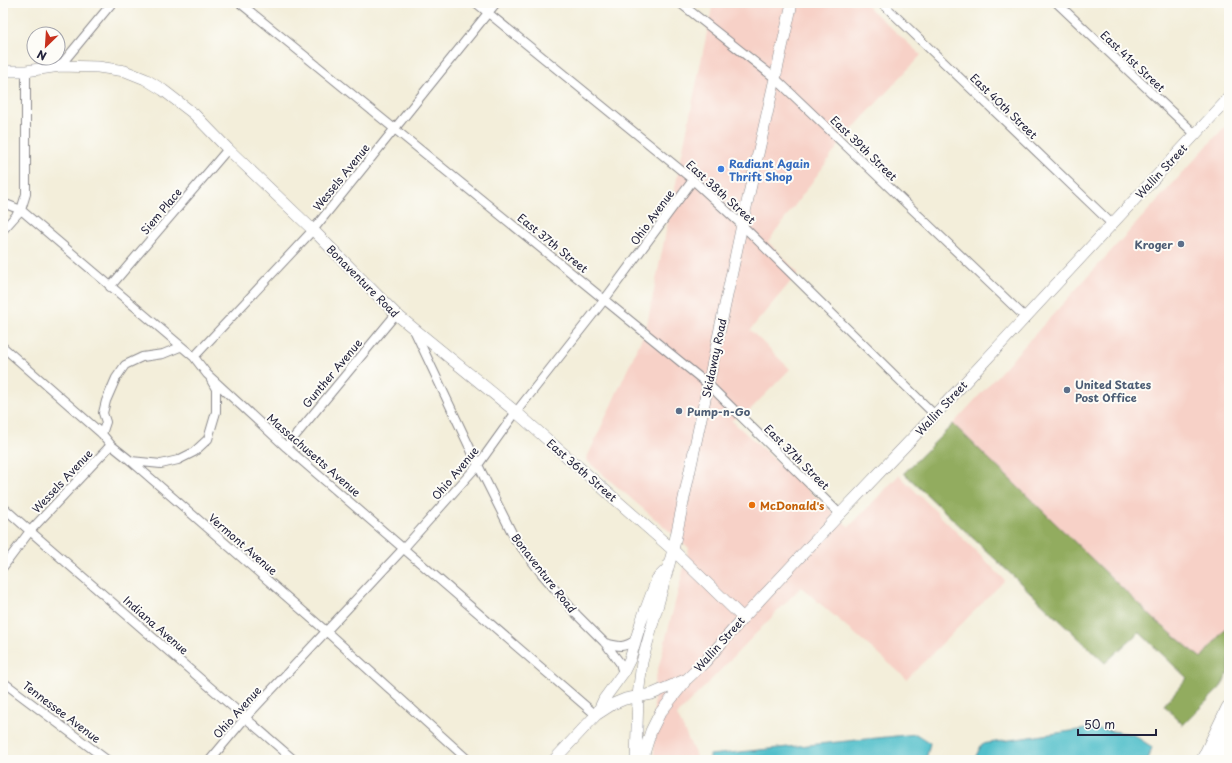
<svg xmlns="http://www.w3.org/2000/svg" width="1232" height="763" viewBox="0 0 1232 763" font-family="'Playpen Sans',sans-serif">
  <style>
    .built { fill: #f7d1c7 }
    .forest { fill: #92ac5f; stroke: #5a674d }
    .water { fill: #53c0cb; stroke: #3a7183 }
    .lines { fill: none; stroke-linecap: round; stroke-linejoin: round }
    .street-casing { stroke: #8a888a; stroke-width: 10 }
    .secondary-casing { stroke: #8a888a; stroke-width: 12 }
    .highway-casing { stroke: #8a888a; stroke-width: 16 }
    .street { stroke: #fff; stroke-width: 8 }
    .secondary { stroke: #fff; stroke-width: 11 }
    .highway { stroke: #fff; stroke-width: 15 }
    .shop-dot { fill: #3f7fe0; stroke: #fdfcf7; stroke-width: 1.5 }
    .service-dot { fill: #5c6f8a; stroke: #fdfcf7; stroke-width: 1.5 }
    .food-dot { fill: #e8710a; stroke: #fdfcf7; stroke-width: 1.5 }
    .labels { text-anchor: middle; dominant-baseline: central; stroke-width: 4; stroke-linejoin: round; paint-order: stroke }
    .street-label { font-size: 11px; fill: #22223b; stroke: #fdfcf7 }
    .shop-label { font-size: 11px; font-weight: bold; fill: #366cbe; stroke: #fdfcf7; text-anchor: start }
    .service-label { font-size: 11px; font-weight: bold; fill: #4e5e75; stroke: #fdfcf7; text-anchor: start }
    .food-label { font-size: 11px; font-weight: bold; fill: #c56008; stroke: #fdfcf7; text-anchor: start }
  </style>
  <rect width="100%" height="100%" fill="#fdfcf7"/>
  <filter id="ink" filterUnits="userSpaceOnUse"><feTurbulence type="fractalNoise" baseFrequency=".025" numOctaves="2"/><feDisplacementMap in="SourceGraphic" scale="8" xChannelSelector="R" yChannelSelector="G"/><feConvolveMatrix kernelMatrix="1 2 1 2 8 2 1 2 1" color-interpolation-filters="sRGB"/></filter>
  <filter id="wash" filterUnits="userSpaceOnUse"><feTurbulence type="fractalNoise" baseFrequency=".012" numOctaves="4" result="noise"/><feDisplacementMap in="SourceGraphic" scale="16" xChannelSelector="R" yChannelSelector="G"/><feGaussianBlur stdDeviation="0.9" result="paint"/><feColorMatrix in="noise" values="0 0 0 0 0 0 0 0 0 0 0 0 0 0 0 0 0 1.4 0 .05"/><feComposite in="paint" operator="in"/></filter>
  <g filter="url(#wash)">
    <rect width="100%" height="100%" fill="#f3eeda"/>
    <path class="built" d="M713 3H864L921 55 845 137 768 242 798 273 750 330 790 369 746 414 731 420 849 527 899 475 1005 580 907 679 801 587 677 715 698 760H654V685L689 548 586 460 646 329Z
      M1229 122V624L1201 658 1155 620 953 424Z"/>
    <path class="forest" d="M953 424 1155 620 1201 658 1229 624V672L1220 688 1183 725 1164 705 1187 678 1139 632 1105 663 904 473Z"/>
    <path class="water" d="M1092 728 1132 734 1152 747 1148 760H974L982 744Z
      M916 734 930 743 926 760H710V755Z"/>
  </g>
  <g filter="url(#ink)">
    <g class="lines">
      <defs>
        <path id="street" d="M240 3 709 385 840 514
          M476 3 693 180 742 225 935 415
          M680 3 775 78 1026 318
          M882 3 1112 224
          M1057 3 1195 134
          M60 66 112 3
          M3 203 21 210 194 357 207 374 286 447 596 715
          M3 230 21 210 26 194V71
          M110 287 228 149
          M415 332 478 465 515 539 541 573 577 615 605 643 620 663 623 673
          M3 347 102 434 111 445 131 461 327 632 468 760
          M194 357 313 230 496 3
          M102 434 106 422 103 413 106 401 116 378 125 365 142 357 163 354 180 347
          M286 447 396 314
          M131 461 161 464 178 460 194 452 208 439 216 412V389L211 380
          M3 507 30 531 294 760
          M3 567 30 531 111 445
          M605 643C620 647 623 648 636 640
          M3 682 107 760
          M210 760 246 717 404 548 478 465 516 412 605 299 693 180"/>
        <path id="secondary" d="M3 71H26L60 66 98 67 125 71 145 79 163 90 194 114 228 149 313 230 396 314 516 412 673 550 743 618
          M597 714 604 699 623 673 630 659 641 622 657 579 668 568
          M554 760 596 715 613 704 625 699 652 694 687 679 705 662 743 618 840 514 945 404 1229 98
          M636 760 638 696 642 662 673 550 742 225 792 3
          M642 760 651 731 660 713 684 683"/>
        <path id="highway" d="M1204 760 1229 708
          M1217 760 1229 736"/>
      </defs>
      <use href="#street" class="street-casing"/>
      <use href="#secondary" class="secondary-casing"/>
      <use href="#highway" class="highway-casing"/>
      <use href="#street" class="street"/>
      <use href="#secondary" class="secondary"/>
      <use href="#highway" class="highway"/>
    </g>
  </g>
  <circle class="shop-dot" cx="721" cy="169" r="4"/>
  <g class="service-dot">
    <circle cx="1181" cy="244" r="4"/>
    <circle cx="1067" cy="390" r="4"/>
    <circle cx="679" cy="411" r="4"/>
  </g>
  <circle class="food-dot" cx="752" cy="505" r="4"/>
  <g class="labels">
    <g class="street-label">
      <text transform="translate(1133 61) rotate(43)">East 41st Street</text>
      <text transform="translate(1004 106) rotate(44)">East 40th Street</text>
      <text transform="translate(864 148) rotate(44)">East 39th Street</text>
      <text transform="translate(1161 171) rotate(-47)">Wallin Street</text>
      <text transform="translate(341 177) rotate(-51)">Wessels Avenue</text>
      <text transform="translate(721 192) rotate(42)">East 38th Street</text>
      <text transform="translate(161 211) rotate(-50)">Siem Place</text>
      <text transform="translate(652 217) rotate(-54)">Ohio Avenue</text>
      <text transform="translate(553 243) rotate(39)">East 37th Street</text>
      <text transform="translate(363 281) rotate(45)">Bonaventure Road</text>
      <text transform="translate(714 358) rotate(-78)">Skidaway Road</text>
      <text transform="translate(332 373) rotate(-50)">Gunther Avenue</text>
      <text transform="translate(941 408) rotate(-47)">Wallin Street</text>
      <text transform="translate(314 455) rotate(41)">Massachusetts Avenue</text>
      <text transform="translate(797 457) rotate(45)">East 37th Street</text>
      <text transform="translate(582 470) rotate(41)">East 36th Street</text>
      <text transform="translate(455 473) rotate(-50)">Ohio Avenue</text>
      <text transform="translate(62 481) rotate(-47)">Wessels Avenue</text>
      <text transform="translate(243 544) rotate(41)">Vermont Avenue</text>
      <text transform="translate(544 573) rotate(52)">Bonaventure Road</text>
      <text transform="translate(156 625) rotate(41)">Indiana Avenue</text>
      <text transform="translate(719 644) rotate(-48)">Wallin Street</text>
      <text transform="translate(62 712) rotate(37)">Tennessee Avenue</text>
      <text transform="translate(237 712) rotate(-48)">Ohio Avenue</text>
    </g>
    <g class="shop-label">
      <text x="729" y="163">Radiant Again<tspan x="729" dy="13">Thrift Shop</tspan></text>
    </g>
    <g class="service-label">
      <text x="1173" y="244" text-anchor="end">Kroger</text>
      <text x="1075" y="384">United States<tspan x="1075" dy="13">Post Office</tspan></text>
      <text x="687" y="411">Pump-n-Go</text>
    </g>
    <g class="food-label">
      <text x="760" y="505">McDonald's</text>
    </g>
  </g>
  <rect width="1232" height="763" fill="none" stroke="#fdfcf7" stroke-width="16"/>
  <g transform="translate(46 46) rotate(205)"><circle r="19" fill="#fdfcf7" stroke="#a5a5ac"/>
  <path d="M0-3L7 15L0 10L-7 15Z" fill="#c8321e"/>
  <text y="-6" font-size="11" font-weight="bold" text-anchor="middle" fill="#22223b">N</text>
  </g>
  <path d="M1078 729v6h78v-6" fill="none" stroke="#22223b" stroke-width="2"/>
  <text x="1084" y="729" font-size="12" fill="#22223b" stroke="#fdfcf7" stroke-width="3" paint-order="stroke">50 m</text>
</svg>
